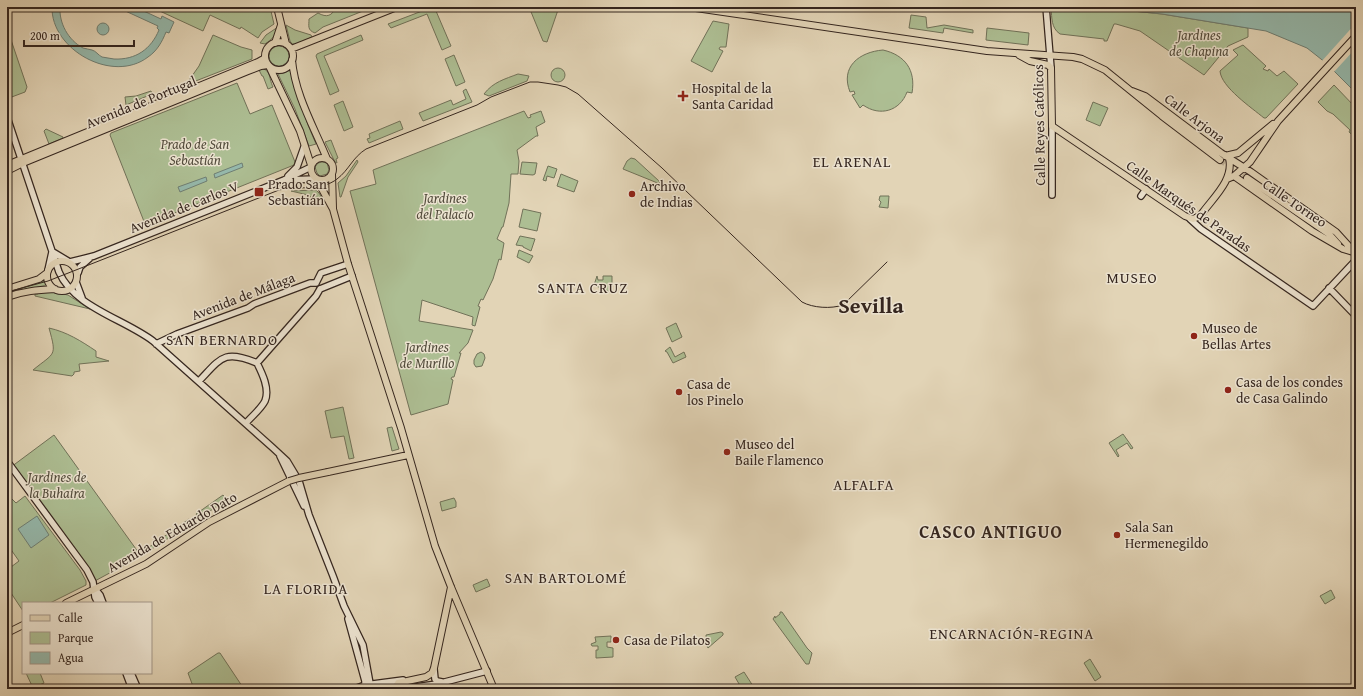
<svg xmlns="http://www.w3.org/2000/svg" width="1363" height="696" viewBox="0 0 1363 696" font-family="'Gentium Book Plus',serif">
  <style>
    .green { fill: #adbe93; stroke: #717259 }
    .water { fill: #95b8ab; stroke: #6f7e73 }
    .pier { fill: #e2d4b6 }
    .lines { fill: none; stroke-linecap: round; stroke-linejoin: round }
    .primary-tunnel { stroke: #bfb198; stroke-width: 6; stroke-dasharray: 6 3; stroke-linecap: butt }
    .secondary-casing { stroke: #35261f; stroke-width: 8 }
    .primary-casing { stroke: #35261f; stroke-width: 8 }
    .secondary { stroke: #ece3d0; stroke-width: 5.5 }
    .primary { stroke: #e2d4b6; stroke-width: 6 }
    .tram { stroke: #35261f; stroke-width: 1 }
    .primary-bridge-casing { stroke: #35261f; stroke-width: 8; stroke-linecap: butt }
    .primary-bridge { stroke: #e2d4b6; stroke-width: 6 }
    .poi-dot { fill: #8f2418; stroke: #ece3d0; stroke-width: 1.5 }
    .labels { text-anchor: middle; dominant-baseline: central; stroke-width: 3; stroke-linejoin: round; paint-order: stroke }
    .park-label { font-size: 14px; font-style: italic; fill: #534c3c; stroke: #ece3d0 }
    .poi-label { font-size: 14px; fill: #35261f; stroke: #ece3d0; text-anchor: start }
    .street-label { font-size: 14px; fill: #35261f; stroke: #ece3d0 }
    .neighbourhood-label { font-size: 15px; letter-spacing: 1px; fill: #35261f; stroke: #ece3d0 }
    .district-label { font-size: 18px; font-weight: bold; letter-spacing: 1px; fill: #35261f; stroke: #ece3d0 }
    .town-label { font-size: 22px; font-weight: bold; fill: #35261f; stroke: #ece3d0 }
  </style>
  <rect width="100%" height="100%" fill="#e2d4b6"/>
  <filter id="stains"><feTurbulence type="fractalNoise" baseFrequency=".005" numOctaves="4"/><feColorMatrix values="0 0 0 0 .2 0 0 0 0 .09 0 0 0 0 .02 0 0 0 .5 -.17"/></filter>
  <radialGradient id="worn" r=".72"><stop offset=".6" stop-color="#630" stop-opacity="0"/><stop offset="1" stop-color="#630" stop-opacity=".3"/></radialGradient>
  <path class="green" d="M151 7H270L274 24 262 32 258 38 241 27 240 29 210 15 203 31Z
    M336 7H373L323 27 315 33C307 30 309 26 309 19L318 13C327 18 332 16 336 7Z
    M529 7H559L547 42 543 41Z
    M1054 7H1094L1162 14 1248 28V37L1228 46 1204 75 1140 31 1116 24H1114L1107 41H1104V39L1060 34C1051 28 1052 18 1051 8Z
    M430 8 436 11 451 46 442 50 427 14 391 28 388 24Z
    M911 15 926 17 927 28 944 25 973 30V33L944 28 943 33 909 28Z
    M713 21 729 24 726 47H720L719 49 723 51 712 72 691 61Z
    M286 25 295 30 311 35 312 37 296 44H292L290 41Z
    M278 27C276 36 272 39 265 44L260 43 266 35Z
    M7 28 27 87 25 92 9 98 7 93Z
    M987 28 1029 33 1028 45 986 40Z
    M213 35 241 47 252 50V59L188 84 187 83 199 66Z
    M361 35 363 40 324 56 339 91 330 95 316 56 317 54Z
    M1243 45 1266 66 1263 69 1268 71 1269 69 1277 76 1284 71 1298 84 1266 118H1264C1252 108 1221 87 1220 71L1238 55 1233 50Z
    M269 56a10 10 0 1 1 20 0a10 10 0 1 1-20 0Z
    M883 50C905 55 916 70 912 93L907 92C900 111 880 117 863 105L860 108 852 95 855 94 854 91 850 92C840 67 859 52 883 50Z
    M454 55 465 82 456 86 445 59Z
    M551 75a7 7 0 1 1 14 0a7 7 0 1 1-14 0Z
    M258 68C272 69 268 77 273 87L268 89 263 76H262Z
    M290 70 308 125 316 144 309 146 295 109 278 74 284 73Z
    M518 74 529 76 527 81 489 96 484 94C493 82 505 79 518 74Z
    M237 83 250 114 272 105 295 162 294 165 147 224H145L110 135 111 133Z
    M1334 85 1356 108V138L1349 132 1350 130 1333 114 1327 111 1318 102Z
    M466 89 472 102 423 121 419 113 451 100 453 105 466 99 463 91Z
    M151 91 152 94 126 105 125 97 136 96Z
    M343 101 353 127 344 131 334 105Z
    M1093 102 1108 108 1100 126 1086 120Z
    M524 111 528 118 531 117 530 115 541 111 545 122 536 127 538 136H536L517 150 519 161 518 174H511L509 203 503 227H502L497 239 504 243 501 260 499 259 493 279 483 300 481 299 478 306 480 307 475 326 472 325 473 317 422 300 419 321 473 330 468 343 459 353H461L454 377H452L451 379 453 380 448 404 411 415 350 191 376 184 373 170Z
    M400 121 403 129 369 143 367 139 370 138 369 134Z
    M46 129 63 137V138L49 144 44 131Z
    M331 140 338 158 336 159 337 163 335 162 325 142Z
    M631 158 635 159 659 181 660 184 623 169 627 161Z
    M357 160 358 162 348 177 341 197H340L338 183 346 176Z
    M322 162 327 163 329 170 327 174 320 176 317 173 315 167 318 163Z
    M522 162 537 163 535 174 533 175 520 174Z
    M548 166 557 169 554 178 547 176 546 181 543 180Z
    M561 174 578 181 574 192 557 186Z
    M316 190 319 193 324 201 319 203 308 195 291 191Z
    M880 196H889L888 208 879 207 881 202 879 200Z
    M523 209 541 213 537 231 519 227Z
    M520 236 535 239 531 251 523 247V246L516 245Z
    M519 250 533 256 529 263 517 257Z
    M597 276 598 280H603V276H612V284L610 292 594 285Z
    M45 281 46 285 7 295V291Z
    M38 292H53L68 295 90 309 35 296V294H38Z
    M676 323 682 337 672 342 666 328Z
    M49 328C67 332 81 341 96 351V357L109 361 79 364 80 371 74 372V374L72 376 33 370C55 352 57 357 49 328Z
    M670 347 675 357 684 352 686 357 673 363 667 352 665 351Z
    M481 352 484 354 485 358 482 366 476 367 474 364V360L477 354Z
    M343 407 354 458 349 459 344 436 331 438 325 411Z
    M392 427 399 449 392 451 387 428Z
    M1123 434 1133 448 1131 449 1127 443 1116 450 1119 456 1118 457 1109 443Z
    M54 435 141 556 93 582 11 467Z
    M223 495 227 500 199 518 196 514Z
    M7 496 11 498 16 503 25 496 80 570 86 581V585L50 603H23V611L7 587V570L19 561 7 544Z
    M454 498 456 502V507L442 511 440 502Z
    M189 519 192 523 147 552 145 550Z
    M487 579 490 586 476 592 473 585Z
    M1331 590 1335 598 1325 604 1320 596Z
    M780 612H782L807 648 812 653 809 664H806L773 619 775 616V618L780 614Z
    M721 632 723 633V635L708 648 707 646 706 635Z
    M611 636V642H607V647L613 648V657L596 658V650H598V646H592L591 644 596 642 595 637Z
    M218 653H220L242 686 238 689H194L188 673Z
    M1090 659 1101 677 1095 681 1084 663Z
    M744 672 753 686 749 689H742L735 677Z
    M26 673H40L44 683 33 688Z"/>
  <path class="water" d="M52 7H60C59 23 68 40 83 48 86 49 89 49 92 50 96 51 98 55 102 57 106 58 110 58 114 59 136 60 151 49 159 30L157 28 158 26 121 9 122 7H135L161 19 162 16 174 22 169 33 166 32C162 42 157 51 148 57 113 84 51 50 52 7Z
    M981 7H1054L1042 11Z
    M1094 7H1356V93L1326 63 1307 48 1266 31 1162 14Z
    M97 29a6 6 0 1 1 12 0a6 6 0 1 1-12 0Z
    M242 163 243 167 215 178 214 174Z
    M206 177 207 181 180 192 178 187Z
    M37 516 49 535 31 548 18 529Z"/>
  <path class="pier" d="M1356 23V48L1333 73 1321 62Z"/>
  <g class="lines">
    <path class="primary-tunnel" d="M1220 160 1247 178"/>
    <defs>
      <path id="secondary" d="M1046 7 1051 68
        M7 117 59 272C74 307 124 319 153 341L273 448 287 461 299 481 309 515 333 576 344 606 363 645 371 689
        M1052 126V195
        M288 176 297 167 304 147
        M286 180 315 179
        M1141 196 1146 189
        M1190 219 1201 229 1313 306 1356 260
        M53 252 68 261
        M70 262 94 256 284 180 311 167
        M48 270 52 252
        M78 273 80 267 90 258
        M76 282 82 298
        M316 283 321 273 348 264
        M1329 288 1356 316
        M320 289 352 276
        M156 344 177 334 248 308 254 304 310 283H316
        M257 363 316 296 320 289
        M199 381C221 358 224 349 257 363 262 373 270 389 265 401 261 409 252 416 246 423
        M280 456 304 506
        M7 461 87 570 93 582 95 597 98 603
        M95 589 100 595 103 603
        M348 619 365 681V689
        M434 669 435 679 437 681 442 682
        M126 673 132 689
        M131 673 138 689
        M354 689 365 685 403 680
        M401 689 437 684 487 671"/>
      <path id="primary" d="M277 7 286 44
        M689 7 987 51 1073 57 1082 59 1105 70 1162 116 1220 160
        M265 56a14 14 0 1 1 28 0a14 14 0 1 1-28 0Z
        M275 43 281 25
        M291 49 397 7
        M1019 55 1030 61 1048 65 1051 68 1052 126 1185 216 1193 219 1200 216 1203 212C1215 196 1234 179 1229 158
        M292 60C295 95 314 127 327 159
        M269 66 300 131 311 165
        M1132 91 1145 96 1221 153 1251 172 1336 232 1356 254
        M1225 156 1238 153 1273 124
        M311 169a11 11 0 1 1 22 0a11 11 0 1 1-22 0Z
        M7 165 258 62 265 58
        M7 171 23 163 248 71 261 66 268 65
        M332 174 333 208
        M1234 176 1312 231 1343 249 1353 252
        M1247 178 1329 234 1338 244
        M1227 179 1234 176 1250 162 1278 121 1356 36
        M317 180 333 209 348 264 401 428 435 546 451 587 494 689
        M47 276a15 15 0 1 1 30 0a15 15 0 1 1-30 0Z
        M7 289 39 279 47 273
        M7 297C23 291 38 290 55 289
        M328 472 408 455
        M66 603 146 564 209 522 289 481
        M7 633 23 625
        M395 689 398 683 426 677 432 673 434 668 451 587"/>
    </defs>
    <use href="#secondary" class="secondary-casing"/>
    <use href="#primary" class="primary-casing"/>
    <use href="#secondary" class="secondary"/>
    <use href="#primary" class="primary"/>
    <path class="tram" d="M7 292 48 281 279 190C298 186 322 191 337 179 349 170 352 158 366 149L477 105 491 97 530 82H538L558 85 566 87 578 94 662 168 802 302C813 308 831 309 843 305L887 262"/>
    <defs>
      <path id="primary-bridge" d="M289 481 299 478 328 472"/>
    </defs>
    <use href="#primary-bridge" class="primary-bridge-casing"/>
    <use href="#primary-bridge" class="primary-bridge"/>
  </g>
  <g class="poi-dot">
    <path d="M681 90h4v4h4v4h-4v4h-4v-4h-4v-4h4z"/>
    <rect x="254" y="187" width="10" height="10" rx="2"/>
    <circle cx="632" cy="194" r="4"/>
    <circle cx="1194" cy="336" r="4"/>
    <circle cx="1228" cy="390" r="4"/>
    <circle cx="679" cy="392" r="4"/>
    <circle cx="727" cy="452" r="4"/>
    <circle cx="1117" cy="535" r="4"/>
    <circle cx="616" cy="640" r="4"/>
  </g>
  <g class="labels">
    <g class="park-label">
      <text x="1199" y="35">Jardines<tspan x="1199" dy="16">de Chapina</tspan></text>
      <text x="195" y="144">Prado de San<tspan x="195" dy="16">Sebastián</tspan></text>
      <text x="445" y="198">Jardines<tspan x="445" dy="16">del Palacio</tspan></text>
      <text x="427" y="347">Jardines<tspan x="427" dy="16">de Murillo</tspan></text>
      <text x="57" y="477">Jardines de<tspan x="57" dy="16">la Buhaira</tspan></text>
    </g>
    <g class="poi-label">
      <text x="692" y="88">Hospital de la<tspan x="692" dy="16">Santa Caridad</tspan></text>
      <text x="268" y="184">Prado San<tspan x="268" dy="16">Sebastián</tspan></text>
      <text x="640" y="186">Archivo<tspan x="640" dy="16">de Indias</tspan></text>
      <text x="1202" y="328">Museo de<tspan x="1202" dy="16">Bellas Artes</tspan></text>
      <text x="1236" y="382">Casa de los condes<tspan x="1236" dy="16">de Casa Galindo</tspan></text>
      <text x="687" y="384">Casa de<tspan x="687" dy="16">los Pinelo</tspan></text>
      <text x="735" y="444">Museo del<tspan x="735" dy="16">Baile Flamenco</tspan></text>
      <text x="1125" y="527">Sala San<tspan x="1125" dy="16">Hermenegildo</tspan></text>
      <text x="624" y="640">Casa de Pilatos</text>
    </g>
    <g class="street-label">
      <text transform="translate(141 102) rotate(-22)">Avenida de Portugal</text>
      <text transform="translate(1195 118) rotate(37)">Calle Arjona</text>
      <text transform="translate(1039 125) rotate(-91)">Calle Reyes Católicos</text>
      <text transform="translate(1295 203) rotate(34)">Calle Torneo</text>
      <text transform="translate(1189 206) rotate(35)">Calle Marqués de Paradas</text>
      <text transform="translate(184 207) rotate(-22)">Avenida de Carlos V</text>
      <text transform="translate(243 296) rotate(-21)">Avenida de Málaga</text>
      <text transform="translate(172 532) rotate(-30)">Avenida de Eduardo Dato</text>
    </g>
    <g class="neighbourhood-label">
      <text x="852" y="161">EL ARENAL</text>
      <text x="1132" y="277">MUSEO</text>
      <text x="583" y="287">SANTA CRUZ</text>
      <text x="222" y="339">SAN BERNARDO</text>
      <text x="864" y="484">ALFALFA</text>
      <text x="566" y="577">SAN BARTOLOMÉ</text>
      <text x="306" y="588">LA FLORIDA</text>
      <text x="1012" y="633">ENCARNACIÓN-REGINA</text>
    </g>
    <g class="district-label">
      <text x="991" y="531">CASCO ANTIGUO</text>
    </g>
    <g class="town-label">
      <text x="871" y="305">Sevilla</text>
    </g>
  </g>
  <rect width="1363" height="696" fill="none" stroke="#e2d4b6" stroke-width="24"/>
  <rect x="8" y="8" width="1347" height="680" fill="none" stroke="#35261f" stroke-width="2"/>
  <rect x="12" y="12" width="1339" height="672" fill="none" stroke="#35261f"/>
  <rect x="22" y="602" width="130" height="72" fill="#ece3d0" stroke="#a39789"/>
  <rect x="30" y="615" width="20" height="6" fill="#e2d4b6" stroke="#a39789"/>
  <text x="58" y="622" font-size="12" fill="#35261f">Calle</text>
  <rect x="30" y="632" width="20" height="12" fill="#adbe93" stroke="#a39789"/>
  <text x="58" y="642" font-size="12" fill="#35261f">Parque</text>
  <rect x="30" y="652" width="20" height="12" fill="#95b8ab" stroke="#a39789"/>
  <text x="58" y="662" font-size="12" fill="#35261f">Agua</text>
  <path d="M24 40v6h110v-6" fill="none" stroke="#35261f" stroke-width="2"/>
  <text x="30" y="40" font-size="12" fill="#35261f" stroke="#ece3d0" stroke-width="3" paint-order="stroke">200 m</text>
  <rect width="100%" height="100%" filter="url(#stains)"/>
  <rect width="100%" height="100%" fill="url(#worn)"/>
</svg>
